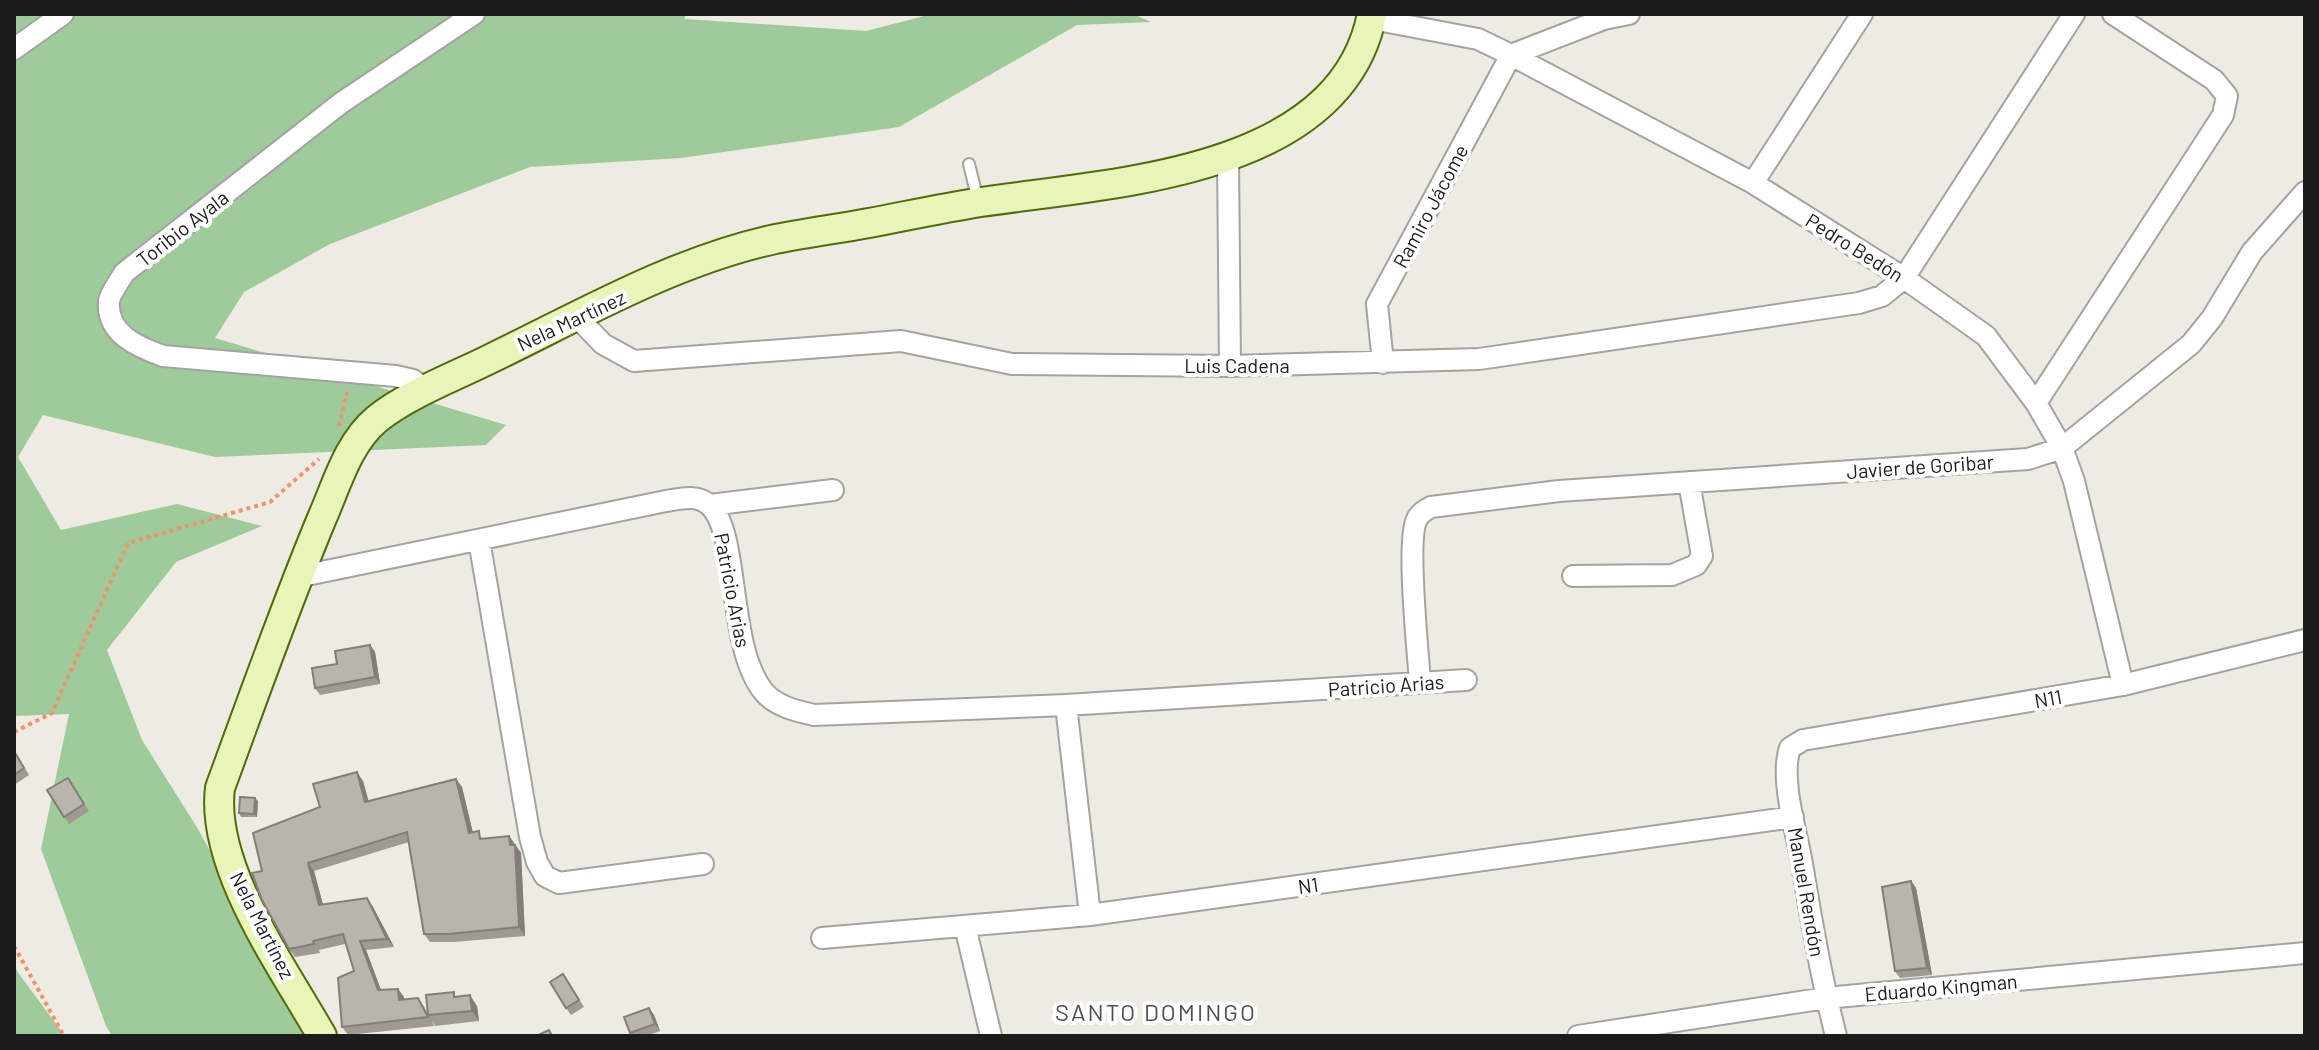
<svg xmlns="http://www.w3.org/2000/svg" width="2319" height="1050" viewBox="0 0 2319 1050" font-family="Barlow,sans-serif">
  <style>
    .forest { fill: #9fca99 }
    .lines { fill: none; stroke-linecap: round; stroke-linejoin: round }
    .lane-casing { stroke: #a3a3a3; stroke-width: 14 }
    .street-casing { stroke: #a3a3a3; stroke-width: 24 }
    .secondary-casing { stroke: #516b0b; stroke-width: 32 }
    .path { stroke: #f1926f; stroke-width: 4; stroke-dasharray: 4 4; stroke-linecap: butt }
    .lane { stroke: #fff; stroke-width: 10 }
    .street { stroke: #fff; stroke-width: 20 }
    .secondary { stroke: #e8f5b8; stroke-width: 28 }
    .wall { fill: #9f9b94 }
    .shaded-wall { fill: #827e78 }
    .building { fill: #b9b4ac; stroke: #827e78; stroke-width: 2 }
    .labels { text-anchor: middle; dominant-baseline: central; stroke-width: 8; stroke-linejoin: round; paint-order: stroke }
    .street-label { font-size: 20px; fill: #1c1c1c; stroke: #fff }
    .quarter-label { font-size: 24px; letter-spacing: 2px; fill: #4f4f4f; stroke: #fff }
  </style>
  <rect width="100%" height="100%" fill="#edebe2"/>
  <path class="forest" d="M14 14H685V19L866 31 932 14H1133L1151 22 1077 25 899 127 681 158 530 167 330 244 244 292 215 338 506 425 486 445 215 457 43 415 18 457 61 530 177 504 262 526 176 562 107 650 142 740 198 829 310 1036H112L106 1026 41 849 69 714 14 716Z
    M14 966 19 974 65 1036H14Z"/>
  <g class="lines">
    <defs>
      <path id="lane" d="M969 164 978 201"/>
      <path id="street" d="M1372 19 1478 39 1511 55 1753 183 1904 278 1986 336 2036 403 2062 448 2074 481 2123 685
        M14 49 63 14
        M1228 157 1230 366
        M1753 183 1862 14
        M577 317 603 344 634 361 901 341 1012 364 1230 366 1479 359 1859 303 1882 296 1904 278 2074 14
        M1383 363 1377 304 1511 55 1604 19 1629 14
        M426 390 413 380 396 376 163 356C138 347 106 334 109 301 110 293 120 281 124 273L341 103 474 14
        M2036 403 2223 115 2227 96 2214 80 2113 14
        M710 505 833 490
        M479 540 530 837 537 862 545 876 559 883 703 864
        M1573 576 1672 575 1696 565 1702 556 1689 482
        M297 577 666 501C680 499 696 494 708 504 741 530 726 647 764 692 775 706 797 711 814 715L1066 705 1090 915
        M1420 682C1418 653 1406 539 1417 519 1420 513 1425 510 1431 507L1559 491 2028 459 2062 448 2191 344 2212 318 2252 252 2305 192
        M1066 705 1466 680
        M965 926 991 1036
        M822 938 1090 915 1793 817
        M1578 1036 1826 998 2305 953
        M1836 1036C1821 977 1811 918 1801 858 1795 827 1780 777 1790 748L1803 740 2123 685 2305 640"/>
      <path id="secondary" d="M322 1036C284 969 210 867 220 788 253 698 285 607 322 518 337 484 348 443 377 419 408 394 456 376 492 358 581 315 673 262 771 240 803 233 837 229 869 223 906 216 944 208 981 202 1109 183 1341 175 1372 14"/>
    </defs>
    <use href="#lane" class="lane-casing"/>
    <use href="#street" class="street-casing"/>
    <use href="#secondary" class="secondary-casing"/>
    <path class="path" d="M339 426 347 392
      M14 732 52 713 128 543 270 502 319 459
      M14 946 64 1036"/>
    <use href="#lane" class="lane"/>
    <use href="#street" class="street"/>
    <use href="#secondary" class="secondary"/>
  </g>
  <path class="wall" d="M370 645 375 652 380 684 320 695 315 688 337 664Z
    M14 750 29 775 14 785Z
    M68 778 89 811 69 824 47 790Z
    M456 779 462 787 473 833 484 839 509 836 521 853 525 936 454 942H430L424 934 409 842 314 871 323 904 367 898 373 907 394 947 366 950 381 990 398 989 404 999 424 1006 427 1013 457 997 477 1006 479 1021 435 1026 432 1021 434 1026 348 1035 342 1027 354 971 345 944 319 950 320 953 295 957 289 949 262 871 320 807 363 781 369 802Z
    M258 801 257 817H241L239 813Z
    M1911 881 1916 888 1932 975 1900 978 1895 971Z
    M568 981 584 1007 571 1015 566 1008Z
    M649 1008 654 1015 660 1031 647 1036H632L630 1033Z"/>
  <path class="shaded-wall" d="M370 645 375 652 380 684 375 677Z
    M357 772 363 781 371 811 365 802Z
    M456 779 462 787 475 842 469 833Z
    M255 798 258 801 257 817 254 814Z
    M509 836 521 853 525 936 519 927Z
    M308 863 314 871 325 913 319 905Z
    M1911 881 1916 888 1932 975 1927 968Z
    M367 898 373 907 394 947 387 939Z
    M360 941 366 950 384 998 378 990Z
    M398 989 404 997 405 1008 399 1000Z
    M470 995 477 1006 479 1021 472 1011Z
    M649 1008 654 1015 660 1031 655 1024Z"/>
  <path class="building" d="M370 645 375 677 315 688 312 668 337 664 335 651Z
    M14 751 24 768 14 775Z
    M357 772 365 802 456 779 469 833 479 831 480 839 509 836 510 845H515L519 927 448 934H424L407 832 308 863 319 905 367 898 387 939 360 941 378 990 398 989 399 1000 418 998 428 1017 342 1027 338 978 354 971 343 934 313 941 314 944 289 949 262 900 252 873 262 871 253 833 320 807 313 784Z
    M68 778 84 804 64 817 47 790Z
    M240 797 255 798 254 814 239 813Z
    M1911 881 1927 968 1895 971 1882 887Z
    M563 974 579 1000 566 1008 550 982Z
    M454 992V997L470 995 472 1011 428 1015 426 995Z
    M649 1008 655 1024 630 1033 624 1017Z
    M549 1030 552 1036H536Z"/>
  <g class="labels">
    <g class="street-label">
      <text transform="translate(1430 206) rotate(-62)">Ramiro Jácome</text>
      <text transform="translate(182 228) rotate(-38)">Toribio Ayala</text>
      <text transform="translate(1855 247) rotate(32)">Pedro Bedón</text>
      <text transform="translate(571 320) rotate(-25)">Nela Martínez</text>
      <text x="1237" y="365">Luis Cadena</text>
      <text transform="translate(1920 466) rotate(-4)">Javier de Goribar</text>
      <text transform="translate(733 590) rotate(79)">Patricio Arias</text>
      <text transform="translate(1386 685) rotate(-4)">Patricio Arias</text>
      <text transform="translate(2048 698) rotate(-10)">N11</text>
      <text transform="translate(1308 885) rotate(-8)">N1</text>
      <text transform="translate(1807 892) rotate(80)">Manuel Rendón</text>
      <text transform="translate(263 925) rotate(63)">Nela Martínez</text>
      <text transform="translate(1941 987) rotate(-5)">Eduardo Kingman</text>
    </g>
    <g class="quarter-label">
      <text x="1156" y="1011">SANTO DOMINGO</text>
    </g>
  </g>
  <rect width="2319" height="1050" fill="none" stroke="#1c1c1c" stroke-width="32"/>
</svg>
